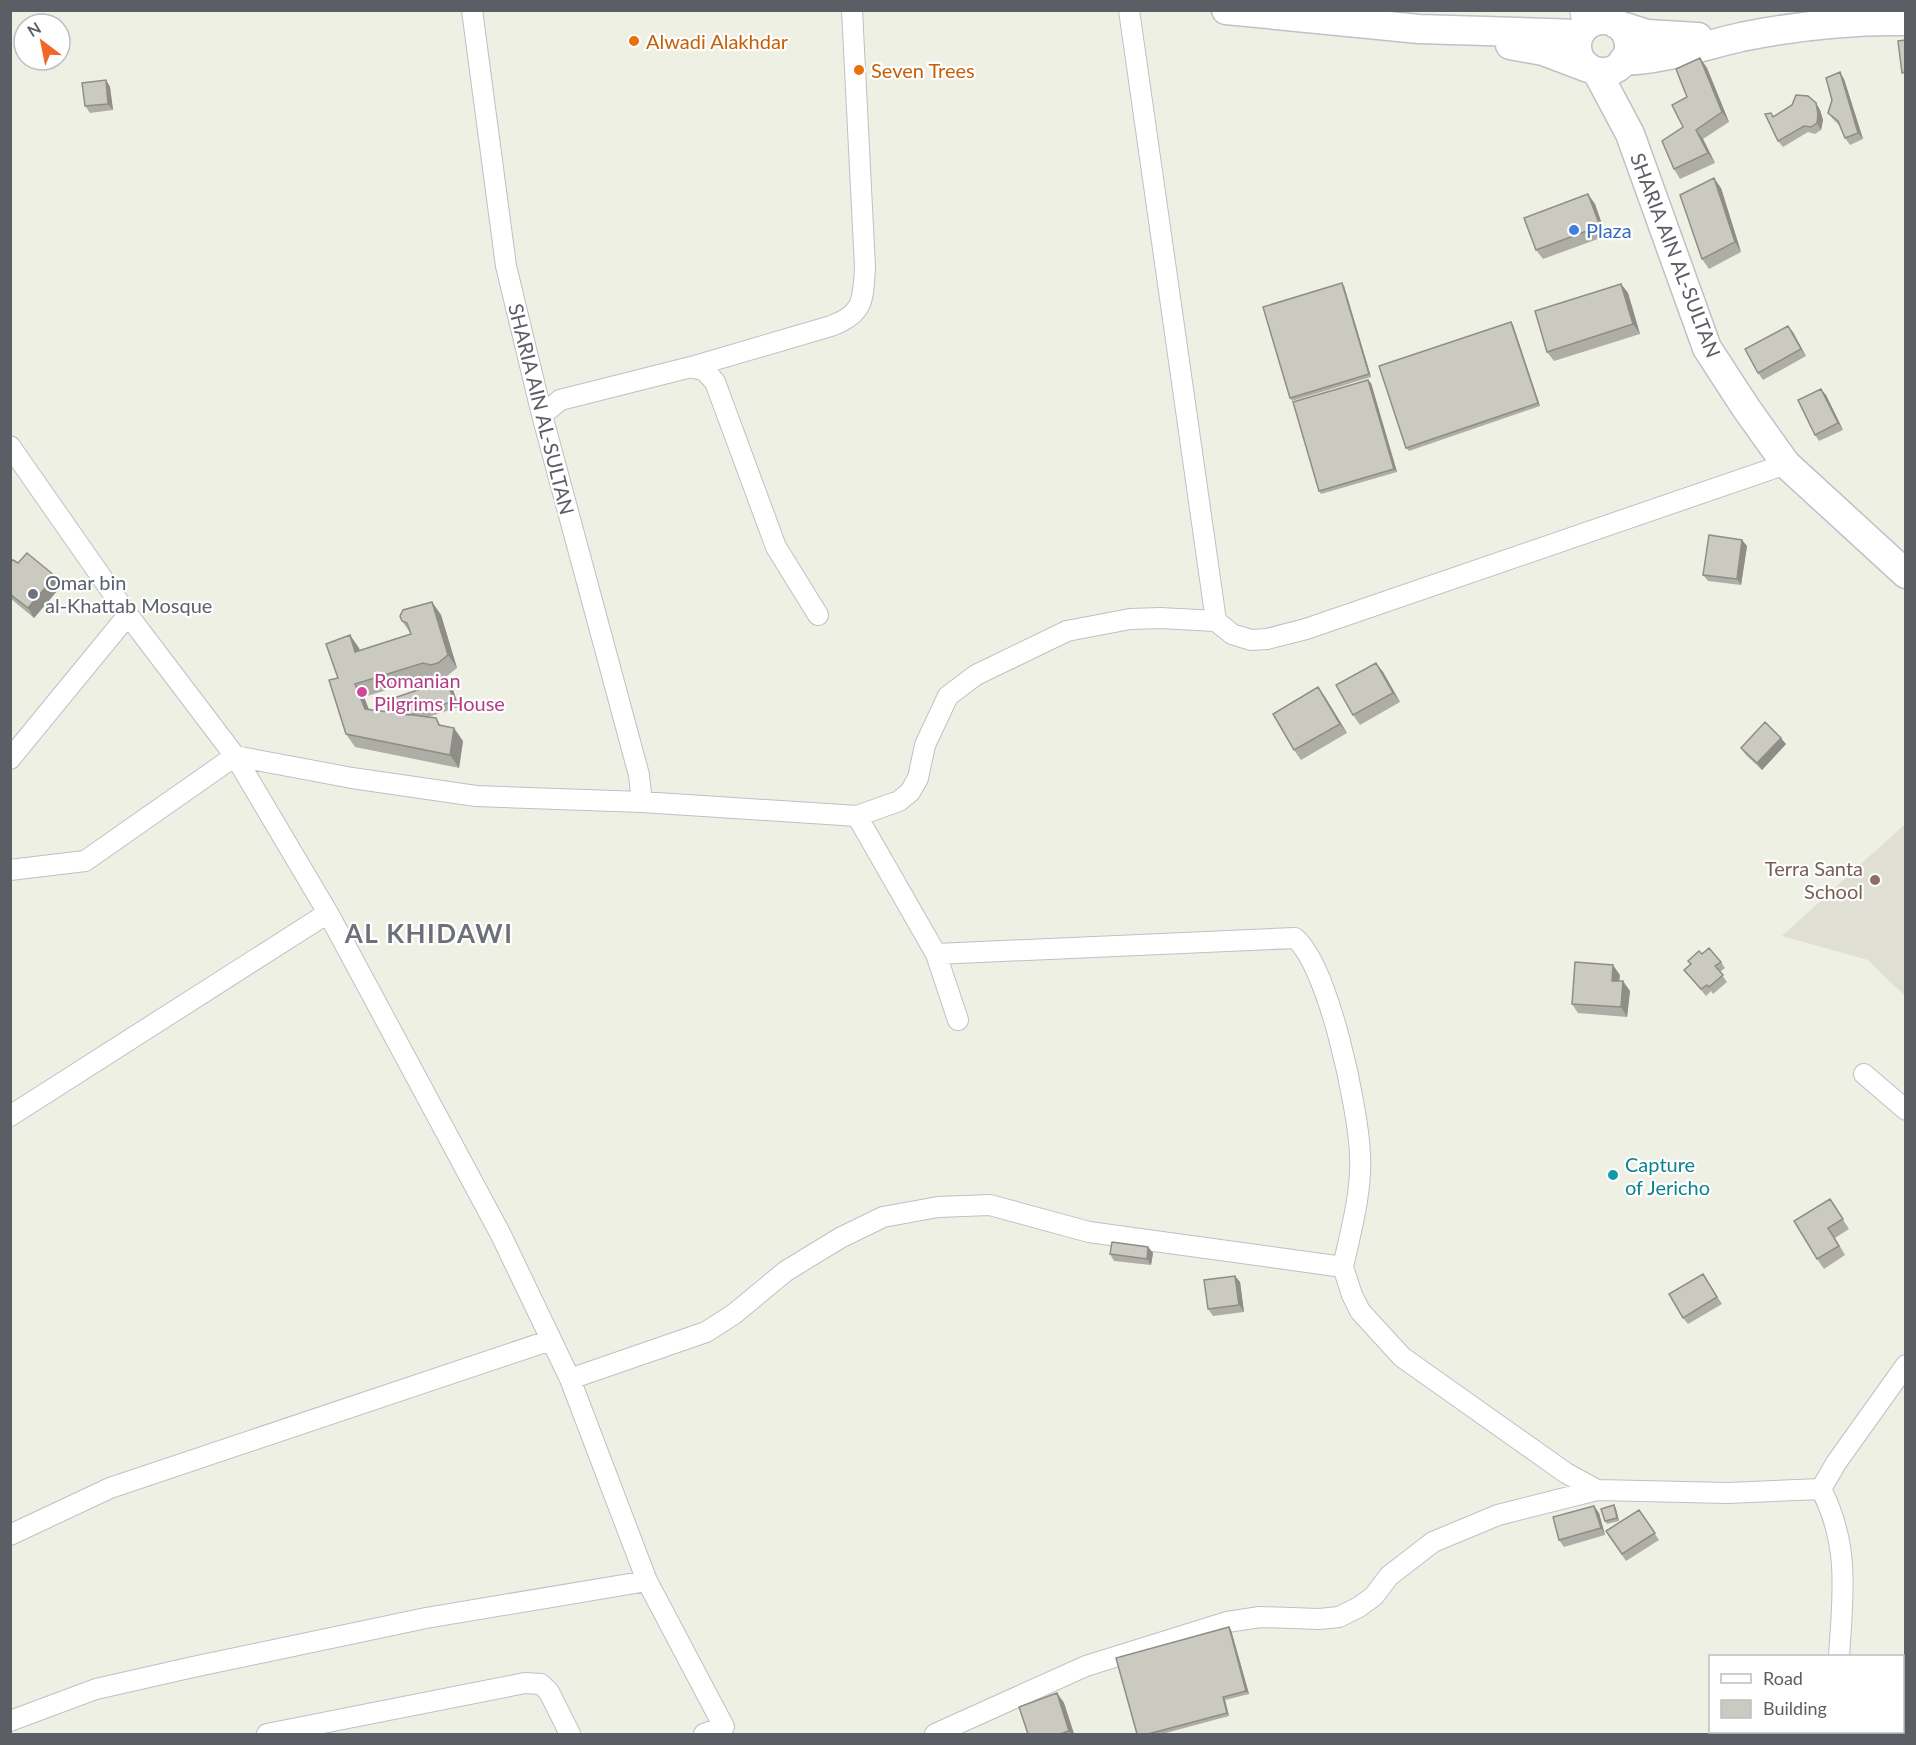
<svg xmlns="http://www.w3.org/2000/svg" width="1916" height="1745" viewBox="0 0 1916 1745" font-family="Lato,sans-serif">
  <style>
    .education { fill: #e0dfd3 }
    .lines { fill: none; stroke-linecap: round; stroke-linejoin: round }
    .street-casing { stroke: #bec0c6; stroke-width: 22 }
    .secondary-casing { stroke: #bfc0c8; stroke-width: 31 }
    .street { stroke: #fff; stroke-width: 20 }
    .secondary { stroke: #fff; stroke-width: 28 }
    .wall { fill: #afaea6 }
    .shaded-wall { fill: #8e8d87 }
    .building { fill: #cbcac1; stroke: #8e8d87; stroke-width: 1.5 }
    .food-dot { fill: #e8710a; stroke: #fff; stroke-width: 2 }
    .shop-dot { fill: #3f7fe0; stroke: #fff; stroke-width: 2 }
    .worship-dot { fill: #6b7280; stroke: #fff; stroke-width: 2 }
    .hotel-dot { fill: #d1479c; stroke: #fff; stroke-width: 2 }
    .education-dot { fill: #8d6e63; stroke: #fff; stroke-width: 2 }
    .culture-dot { fill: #0f9aa8; stroke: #fff; stroke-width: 2 }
    .labels { text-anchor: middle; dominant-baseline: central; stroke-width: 4.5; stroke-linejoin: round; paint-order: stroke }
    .food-label { font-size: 20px; fill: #c56008; stroke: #fff; text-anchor: start }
    .shop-label { font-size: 20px; fill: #366cbe; stroke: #fff; text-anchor: start }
    .street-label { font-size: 20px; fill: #5c5e66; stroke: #fff }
    .worship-label { font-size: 20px; fill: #5b616d; stroke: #fff; text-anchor: start }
    .hotel-label { font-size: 20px; fill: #b23c85; stroke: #fff; text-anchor: start }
    .education-label { font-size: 20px; fill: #785e54; stroke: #fff; text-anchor: end }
    .culture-label { font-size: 20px; fill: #0d838f; stroke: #fff; text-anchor: start }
    .district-label { font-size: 26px; font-weight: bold; letter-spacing: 1.5px; fill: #6d7078; stroke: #fff }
  </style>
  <rect width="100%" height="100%" fill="#eff0e4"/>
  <path class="education" d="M1905 824V996L1868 960 1782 936Z"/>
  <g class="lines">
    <defs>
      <path id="street" d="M472 10 506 266 542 415 639 775 642 802
        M1129 10 1216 621
        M1580 10 1584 28
        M1601 10 1611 22
        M691 367 831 326C864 314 863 300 865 267L852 10
        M542 415 560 400 691 367 705 371 715 382 776 547 818 615
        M10 446 128 615 235 756 328 913 500 1233 570 1379
        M10 759 128 615
        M857 816 899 801 910 792 918 778 925 745 948 696 976 675 1067 631 1130 619 1160 618 1216 621 1232 634 1251 640 1267 639 1306 629 1786 464
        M10 870 85 861 235 756 352 778 476 796 642 802 857 816 936 954
        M958 1020 936 954 1295 938C1329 967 1358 1108 1360 1154 1362 1192 1351 1230 1343 1267
        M1864 1074 1906 1110
        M10 1116 328 913
        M10 1535 110 1488 551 1340
        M1839 1656C1843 1595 1850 1545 1821 1489L1836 1463 1906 1365
        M10 1721 96 1689 193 1667 426 1618 647 1581
        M1839 1732 1840 1734
        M267 1734 525 1683 541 1684 549 1692 570 1734
        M704 1734 724 1727 647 1581 570 1379 706 1332 734 1314 786 1271 840 1238 883 1217 938 1207 990 1205 1089 1232 1343 1267 1352 1295 1360 1311 1402 1357 1566 1473 1597 1490
        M935 1734 1086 1666 1227 1622 1260 1617 1319 1619 1339 1617 1359 1607 1374 1596 1389 1576 1433 1542 1498 1515 1597 1490 1728 1493 1821 1489"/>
      <path id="secondary" d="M1226 10 1419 29 1580 34
        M1577 46a26 26 0 1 1 52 0a26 26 0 1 1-52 0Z
        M1616 24 1647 34 1698 37
        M1510 45 1543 51 1588 68
        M1623 61C1663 60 1702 46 1741 37 1795 26 1851 20 1906 21
        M1597 72 1630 134 1707 348 1746 408 1786 464 1906 574"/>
    </defs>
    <use href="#street" class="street-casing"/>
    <use href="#secondary" class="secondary-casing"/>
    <use href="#street" class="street"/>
    <use href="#secondary" class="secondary"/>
  </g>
  <path class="wall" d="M1700 58 1707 68 1729 122 1703 139 1715 163 1680 179 1674 169 1683 127 1687 97Z
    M1844 79 1863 139 1850 145 1845 138 1839 125 1833 119 1828 113Z
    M106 80 110 87 113 110 90 113 85 106Z
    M1816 103 1820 110 1823 120 1821 130 1815 134 1808 132 1783 147 1778 141 1773 117Z
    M1721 188 1741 252 1709 269 1702 259Z
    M1595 204 1606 236 1543 259 1536 250Z
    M1621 284 1628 293 1640 334 1554 361 1547 352Z
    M1344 286 1371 377 1292 401 1290 398Z
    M1511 322 1513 325 1540 406 1409 451 1406 448Z
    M1788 326 1806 356 1763 380 1758 373Z
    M1371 383 1397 472 1321 494 1319 491Z
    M1826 395 1843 430 1819 441 1815 435Z
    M1742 540 1747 546 1741 585 1708 581 1703 575Z
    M10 562 18 563 62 585 34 618 10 598Z
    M432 602 441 615 457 668 447 676 440 678 432 676 364 697 369 710 400 714 447 680 452 687 459 707 428 717 436 718 441 726 463 741 459 768 355 747 346 734 338 678 350 635 360 650 411 634 402 621Z
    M1376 663 1383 672 1400 702 1360 725 1353 715Z
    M1318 687 1325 697 1347 733 1301 760 1294 750Z
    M1786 744 1762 770 1746 755 1741 748Z
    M1702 954 1721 962 1725 968 1720 972 1727 982 1713 994 1711 991 1706 996 1684 970 1690 964 1688 961Z
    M1620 975 1619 981 1630 991 1627 1017 1578 1013 1572 1004Z
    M1830 1199 1849 1229 1835 1238 1845 1255 1824 1269 1817 1259Z
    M1148 1247 1153 1253 1151 1265 1114 1261 1110 1254Z
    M1703 1274 1722 1304 1688 1324 1683 1318Z
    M1235 1276 1240 1282 1244 1312 1213 1316 1208 1309Z
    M1614 1505 1616 1509 1619 1521 1607 1524 1605 1521Z
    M1639 1510 1659 1540 1626 1561 1606 1531Z
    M1599 1513 1605 1535 1564 1547 1559 1540Z
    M1231 1630 1249 1694 1225 1700 1229 1716 1162 1734H1137Z
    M1057 1693 1064 1703 1074 1734H1028Z"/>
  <path class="shaded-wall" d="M1700 58 1707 68 1729 122 1722 112Z
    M1840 72 1844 79 1863 139 1858 133Z
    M106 80 110 87 113 110 108 104Z
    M1816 103 1820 110 1823 120 1821 130 1817 123Z
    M1696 130 1703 139 1715 163 1708 153Z
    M1714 178 1721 188 1741 252 1735 242Z
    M1588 194 1595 204 1606 236 1600 226Z
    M1342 283 1344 286 1371 377 1369 374Z
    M1621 284 1628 293 1640 334 1633 324Z
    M1511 322 1513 325 1540 406 1538 403Z
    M1788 326 1793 332 1806 356 1801 349Z
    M1368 380 1371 383 1397 472 1394 469Z
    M1821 389 1826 395 1843 430 1838 423Z
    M1742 540 1747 546 1741 585 1737 579Z
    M55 576 62 585 34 618 28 608Z
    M432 602 441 615 457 668 448 655Z
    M350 635 359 648 364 665 355 652Z
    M1376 663 1383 672 1400 702 1393 693Z
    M447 680 452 687 459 707 454 701Z
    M355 684 364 697 374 722 365 709Z
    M1318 687 1325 697 1347 733 1340 724Z
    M454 728 463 741 459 768 450 755Z
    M1781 738 1786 744 1762 770 1757 763Z
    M1613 965 1620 975 1618 990 1612 981Z
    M1623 981 1630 991 1627 1017 1621 1007Z
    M1148 1247 1153 1253 1151 1265 1147 1259Z
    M1235 1276 1240 1282 1244 1312 1239 1305Z
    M1614 1505 1616 1509 1619 1521 1617 1518Z
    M1594 1506 1599 1513 1605 1535 1601 1528Z
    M1229 1627 1231 1630 1249 1694 1246 1691Z
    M1057 1693 1064 1703 1074 1734H1072L1069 1731Z
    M1223 1697 1225 1700 1229 1716 1227 1713Z"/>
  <path class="building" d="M1905 40V72L1902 73 1898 41Z
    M1700 58 1722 112 1696 130 1708 153 1674 169 1662 141 1683 127 1672 105 1687 97 1676 69Z
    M1840 72 1858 133 1845 138 1838 121 1828 113 1832 100 1826 78Z
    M106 80 108 104 85 106 82 83Z
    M1796 95 1808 96 1816 103 1818 114 1817 123 1811 127 1804 126 1778 141 1765 114 1771 113 1773 117 1792 105Z
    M1714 178 1735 242 1702 259 1680 195Z
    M1588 194 1600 226 1536 250 1524 218Z
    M1342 283 1369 374 1290 398 1263 307Z
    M1621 284 1633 324 1547 352 1535 311Z
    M1511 322 1538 403 1406 448 1379 366Z
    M1788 326 1801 349 1758 373 1745 349Z
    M1368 380 1394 469 1319 491 1293 402Z
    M1821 389 1838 423 1815 435 1798 400Z
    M1709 535 1742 540 1737 579 1703 575Z
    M27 553 55 576 28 608 10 594V562L13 560 18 563Z
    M432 602 448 655 438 663 431 665 423 663 355 684 365 709 436 718 439 725 454 728 450 755 346 734 329 680 338 678 326 644 350 635 355 652 411 634 407 623 402 621 400 616 403 610Z
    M1376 663 1393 693 1353 715 1336 685Z
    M447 680 454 701 410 715 400 714 394 698Z
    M1318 687 1340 724 1294 750 1273 714Z
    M1765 722 1781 738 1757 763 1741 748Z
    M1709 948 1721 962 1715 966 1723 975 1709 987 1707 985 1701 989 1684 970 1691 964 1688 961 1699 951 1702 954Z
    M1575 962 1613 965 1612 981H1623L1621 1007 1572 1004Z
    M1830 1199 1843 1219 1828 1228 1839 1246 1817 1259 1794 1221Z
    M1112 1242 1148 1247 1147 1259 1110 1254Z
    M1703 1274 1717 1297 1683 1318 1669 1294Z
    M1235 1276 1239 1305 1208 1309 1204 1280Z
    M1614 1505 1617 1518 1605 1521 1601 1509Z
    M1594 1506 1601 1528 1559 1540 1553 1517Z
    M1639 1510 1655 1533 1622 1554 1606 1531Z
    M1229 1627 1246 1691 1223 1697 1227 1713 1148 1734H1137L1116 1658Z
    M1057 1693 1069 1731 1060 1734H1028L1019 1707Z"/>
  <g class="food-dot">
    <circle cx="634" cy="41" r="6"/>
    <circle cx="859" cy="70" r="6"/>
  </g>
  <circle class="shop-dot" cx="1574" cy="230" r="6"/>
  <circle class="worship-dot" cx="33" cy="594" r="6"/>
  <circle class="hotel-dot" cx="362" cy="692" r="6"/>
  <circle class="education-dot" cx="1875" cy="880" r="6"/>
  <circle class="culture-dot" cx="1613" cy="1175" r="6"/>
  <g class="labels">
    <g class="food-label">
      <text x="646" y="41">Alwadi Alakhdar</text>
      <text x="871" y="70">Seven Trees</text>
    </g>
    <g class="shop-label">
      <text x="1586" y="230">Plaza</text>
    </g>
    <g class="street-label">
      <text transform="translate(1676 255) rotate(69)">SHARIA AIN AL-SULTAN</text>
      <text transform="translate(542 409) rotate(76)">SHARIA AIN AL-SULTAN</text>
    </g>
    <g class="worship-label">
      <text x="45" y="582">Omar bin<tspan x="45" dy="23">al-Khattab Mosque</tspan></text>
    </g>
    <g class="hotel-label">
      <text x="374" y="680">Romanian<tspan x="374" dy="23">Pilgrims House</tspan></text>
    </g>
    <g class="education-label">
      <text x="1863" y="868">Terra Santa<tspan x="1863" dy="23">School</tspan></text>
    </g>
    <g class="culture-label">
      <text x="1625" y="1164">Capture<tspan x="1625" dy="23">of Jericho</tspan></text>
    </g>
    <g class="district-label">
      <text x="429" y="933">AL KHIDAWI</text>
    </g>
  </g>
  <rect width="1916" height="1745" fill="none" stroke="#5c5e66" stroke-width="24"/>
  <rect x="1709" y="1655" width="195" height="78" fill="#ffffff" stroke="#bebfc2" stroke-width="1.5"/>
  <rect x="1721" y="1674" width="30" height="9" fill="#ffffff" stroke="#bebfc2" stroke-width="1.5"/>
  <text x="1763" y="1685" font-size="18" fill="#5c5e66">Road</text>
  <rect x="1721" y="1700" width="30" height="18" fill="#cbcac1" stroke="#bebfc2" stroke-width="1.5"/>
  <text x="1763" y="1715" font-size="18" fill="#5c5e66">Building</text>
  <g transform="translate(42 42) rotate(328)"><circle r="28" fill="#ffffff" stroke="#bebfc2" stroke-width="1.5"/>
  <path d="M0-4.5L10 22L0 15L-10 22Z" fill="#f36627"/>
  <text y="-9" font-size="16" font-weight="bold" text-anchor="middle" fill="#5c5e66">N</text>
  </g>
</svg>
